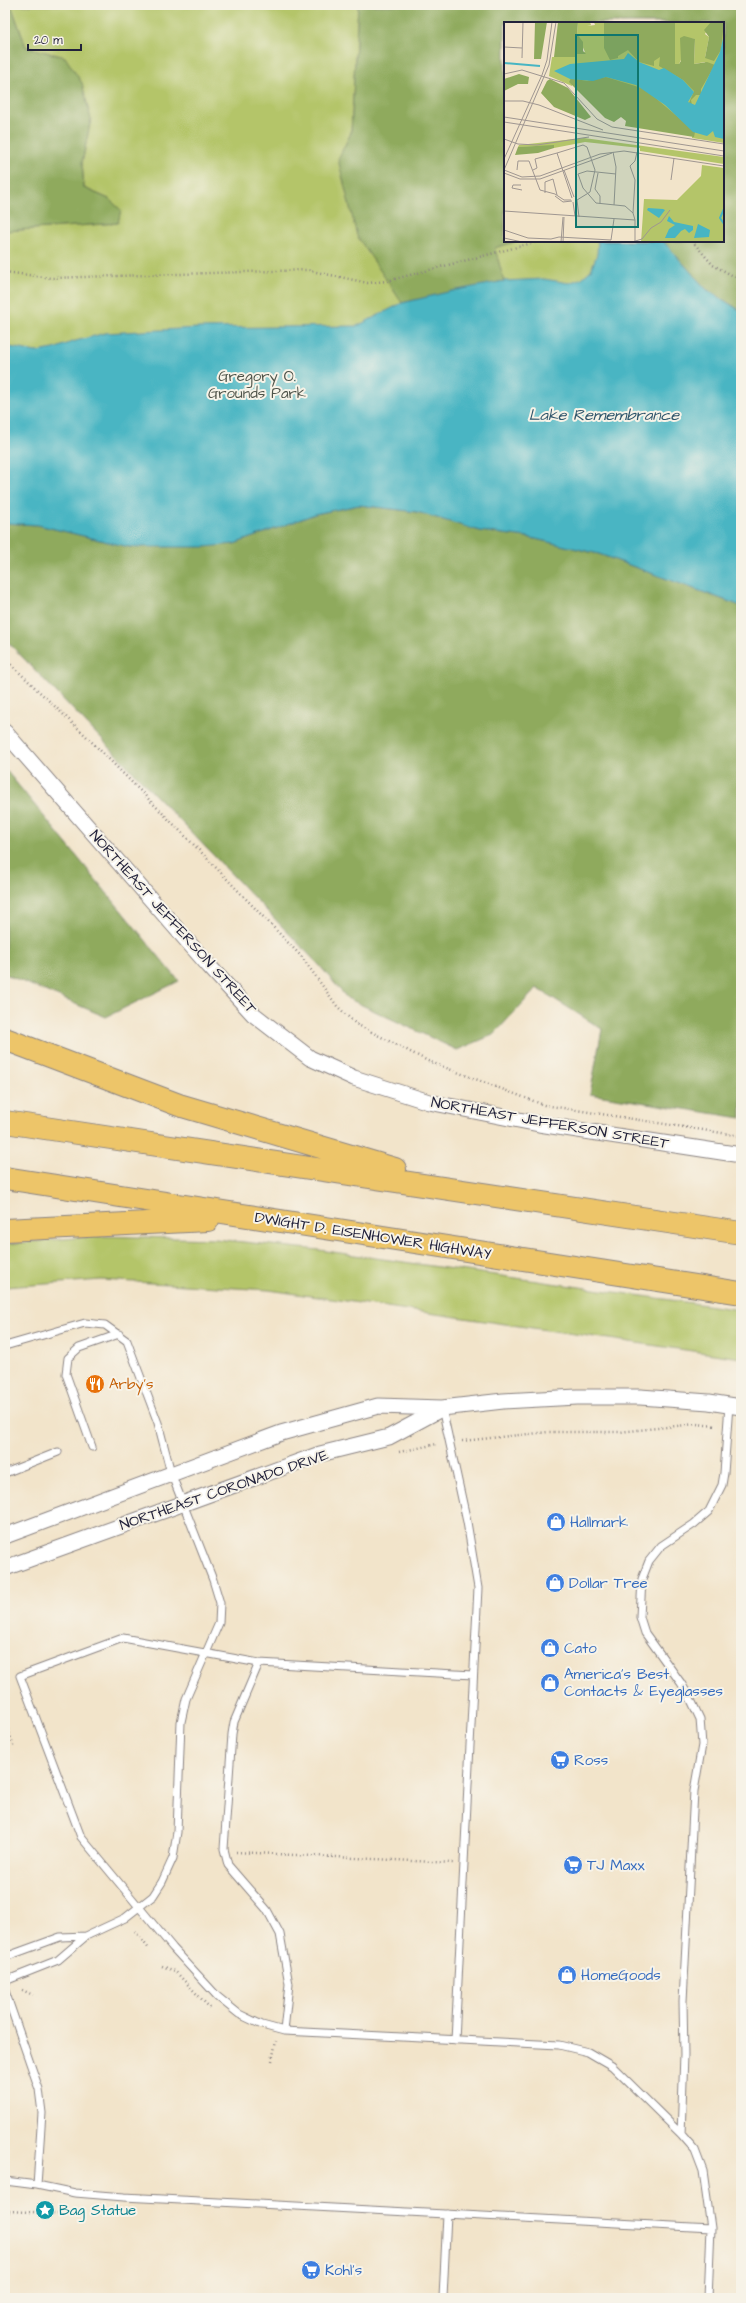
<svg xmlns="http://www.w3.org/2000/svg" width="746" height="2303" viewBox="0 0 746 2303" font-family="'Architects Daughter',sans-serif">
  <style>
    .green { fill: #b4c569; stroke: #6b7452 }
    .forest { fill: #8faa5d; stroke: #58664c }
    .water { fill: #48b5c3; stroke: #356c7f }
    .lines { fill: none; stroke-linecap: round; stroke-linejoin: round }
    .service-casing { stroke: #8a8382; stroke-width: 9 }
    .minor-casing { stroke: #8a8382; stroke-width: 17 }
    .motorway-casing { stroke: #8a8382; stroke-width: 24 }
    .path { stroke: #8a8382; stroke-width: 2.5; stroke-dasharray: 1 3; stroke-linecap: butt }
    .service { stroke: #fff; stroke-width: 7 }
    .minor { stroke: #fff; stroke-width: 15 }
    .motorway { stroke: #edc569; stroke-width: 22 }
    .labels { text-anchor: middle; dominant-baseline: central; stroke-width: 4; stroke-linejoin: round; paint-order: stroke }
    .park-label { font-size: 15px; fill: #4e5349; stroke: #f7f3e8 }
    .street-label { font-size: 15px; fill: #22223b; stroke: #f7f3e8 }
    .food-label { font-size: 15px; fill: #c56008; stroke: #f7f3e8; text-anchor: start }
    .shop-label { font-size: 15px; fill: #366cbe; stroke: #f7f3e8; text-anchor: start }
    .culture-label { font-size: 15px; fill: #0d838f; stroke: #f7f3e8; text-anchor: start }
    .water-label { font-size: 16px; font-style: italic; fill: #2f556b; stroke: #f7f3e8 }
    .inset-river { fill: none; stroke: #48b5c3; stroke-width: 2 }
    .inset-road { fill: none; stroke: #9f9691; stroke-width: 1 }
    .view { fill: #0f766e; fill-opacity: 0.15; stroke: #0f766e; stroke-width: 2 }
    .inset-edge { fill: none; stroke: #22223b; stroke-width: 2 }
  </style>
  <rect width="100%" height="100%" fill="#f7f3e8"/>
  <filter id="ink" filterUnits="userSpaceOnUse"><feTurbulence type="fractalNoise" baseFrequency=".025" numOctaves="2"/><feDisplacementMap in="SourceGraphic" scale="8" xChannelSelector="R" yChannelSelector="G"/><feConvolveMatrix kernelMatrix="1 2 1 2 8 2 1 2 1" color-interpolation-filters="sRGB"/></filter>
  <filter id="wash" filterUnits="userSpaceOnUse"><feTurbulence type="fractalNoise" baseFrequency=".012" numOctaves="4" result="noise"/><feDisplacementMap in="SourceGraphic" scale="16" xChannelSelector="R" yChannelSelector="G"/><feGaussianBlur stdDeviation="0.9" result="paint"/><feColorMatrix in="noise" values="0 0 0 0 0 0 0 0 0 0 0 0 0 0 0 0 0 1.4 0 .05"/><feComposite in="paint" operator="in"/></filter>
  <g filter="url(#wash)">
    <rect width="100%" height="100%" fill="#f2e4ca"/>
    <path class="green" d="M11 5H358L351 133 338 160 505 241H714L741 265V655L5 541V231L118 223 109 199 84 188 82 163 91 119 65 57 26 47Z
      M98 1236 215 1239 319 1250 741 1310V1358L269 1290 101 1280 5 1287V1244Z"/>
    <path class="forest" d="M5 5H11L26 47 65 57 82 83 91 119 82 163 84 188 109 199 121 210 118 223 5 231Z
      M358 5H741V311L706 289 663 241H723V23H505V241H517L495 248 504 281 402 303 357 236 338 159 351 133Z
      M359 505 417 512 480 531 527 537 599 554 741 606V1118L590 1094 602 1029 537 988 493 1035 457 1050 347 998 320 966 5 639V523L38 525 129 547 234 544 315 514Z
      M5 769 179 981 106 1017 5 974Z"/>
    <path class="water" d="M598 241H663L706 289 741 311V606L599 554 527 537 480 531 417 512 359 505 315 514 234 544 205 547H129L38 525 5 523V346L36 352 54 349 72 342 105 333 198 328 357 326 402 303 452 291 504 281 544 279 569 283 582 278 591 270 597 254Z"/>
  </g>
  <g filter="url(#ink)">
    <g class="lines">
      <defs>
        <path id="service" d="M5 1346 85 1323 105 1325 127 1341 158 1423 171 1473 213 1580 220 1603 219 1623 186 1699 181 1722 177 1832 173 1858 162 1882 153 1896 125 1918 86 1936 58 1960 5 1981
          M442 1408 467 1522 478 1588 455 2040
          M92 1447 66 1374 68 1358 79 1348 119 1334
          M5 1473 58 1452
          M259 1663 234 1722 232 1734 224 1849 228 1865 267 1910 280 1934 289 1984 284 2031
          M473 1675 259 1663 123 1638 20 1676 81 1837 173 1948 218 1997 239 2014 262 2025 284 2031 559 2045 588 2052 612 2066 681 2134 695 2150 703 2171 711 2228 708 2298
          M5 1957 60 1937 86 1936
          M5 1991 39 2089 42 2113 37 2185
          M681 2134 684 2055 683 2001 694 1791 702 1745 700 1719 691 1700 681 1683 645 1633 640 1617 642 1579 649 1561 661 1546 694 1524 709 1511 722 1485 724 1473 729 1405
          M5 2181 37 2185 75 2193 124 2197 711 2228
          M443 2298 447 2214"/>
        <path id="minor" d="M5 732 209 966 253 1014 310 1058 354 1078 429 1102 539 1124 741 1155
          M5 1536 281 1433 378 1406 442 1408 503 1401 577 1397H640L709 1402 741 1407
          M5 1568 320 1454 389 1437 441 1409"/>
        <path id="motorway" d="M5 1039 179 1105 395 1169
          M5 1122 741 1233
          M5 1178 741 1293
          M5 1230 208 1220"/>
      </defs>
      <use href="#service" class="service-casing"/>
      <use href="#minor" class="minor-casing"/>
      <use href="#motorway" class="motorway-casing"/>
      <path class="path" d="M692 241 713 265 741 280
        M5 272 51 278 307 270 368 283 387 281 540 241
        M5 659 83 733 198 849 301 956 337 1006 356 1024 428 1061 544 1105 741 1136
        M462 1441 548 1432H619L696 1424 716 1426
        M399 1452 437 1444
        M5 1722 14 1746
        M236 1852 453 1863
        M135 1931 149 1949
        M162 1966 175 1971 210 2008
        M22 1990 33 1995
        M272 2061 276 2041
        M5 2211 80 2214"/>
      <use href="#service" class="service"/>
      <use href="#minor" class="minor"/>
      <use href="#motorway" class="motorway"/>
    </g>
  </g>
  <defs>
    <symbol id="restaurant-disc" viewBox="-11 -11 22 22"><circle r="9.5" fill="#e8710a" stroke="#f7f3e8"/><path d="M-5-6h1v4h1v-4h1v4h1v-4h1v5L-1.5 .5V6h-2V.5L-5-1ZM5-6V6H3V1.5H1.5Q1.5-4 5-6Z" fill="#fff"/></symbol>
    <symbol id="shop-disc" viewBox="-11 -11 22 22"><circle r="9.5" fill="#3f7fe0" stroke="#f7f3e8"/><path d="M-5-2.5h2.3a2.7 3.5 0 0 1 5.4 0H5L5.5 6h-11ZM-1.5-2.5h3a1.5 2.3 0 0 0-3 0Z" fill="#fff"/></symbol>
    <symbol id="supermarket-disc" viewBox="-11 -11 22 22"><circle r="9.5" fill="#3f7fe0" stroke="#f7f3e8"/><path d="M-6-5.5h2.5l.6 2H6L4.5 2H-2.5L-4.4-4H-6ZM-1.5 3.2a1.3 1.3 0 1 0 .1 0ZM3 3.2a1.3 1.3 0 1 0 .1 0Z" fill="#fff"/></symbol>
    <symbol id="sight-disc" viewBox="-11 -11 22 22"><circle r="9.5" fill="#0f9aa8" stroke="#f7f3e8"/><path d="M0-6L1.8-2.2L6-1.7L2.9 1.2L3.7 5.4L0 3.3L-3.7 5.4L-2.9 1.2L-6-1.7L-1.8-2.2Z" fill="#fff"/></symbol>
  </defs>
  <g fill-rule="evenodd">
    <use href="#restaurant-disc" x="84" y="1373" width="22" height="22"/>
    <use href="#shop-disc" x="545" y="1511" width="22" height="22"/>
    <use href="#shop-disc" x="544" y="1572" width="22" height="22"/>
    <use href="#shop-disc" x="539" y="1637" width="22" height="22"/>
    <use href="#shop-disc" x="539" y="1672" width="22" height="22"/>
    <use href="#supermarket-disc" x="549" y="1749" width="22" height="22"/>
    <use href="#supermarket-disc" x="562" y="1854" width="22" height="22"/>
    <use href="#shop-disc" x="556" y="1964" width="22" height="22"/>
    <use href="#sight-disc" x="34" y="2199" width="22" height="22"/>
    <use href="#supermarket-disc" x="300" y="2259" width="22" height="22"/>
  </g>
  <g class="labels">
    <g class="park-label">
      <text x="257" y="376">Gregory O.<tspan x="257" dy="17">Grounds Park</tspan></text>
    </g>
    <g class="street-label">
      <text transform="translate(173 922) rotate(48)">NORTHEAST JEFFERSON STREET</text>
      <text transform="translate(550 1123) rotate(10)">NORTHEAST JEFFERSON STREET</text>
      <text transform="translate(373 1236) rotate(9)">DWIGHT D. EISENHOWER HIGHWAY</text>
      <text transform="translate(224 1490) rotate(-19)">NORTHEAST CORONADO DRIVE</text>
    </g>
    <g class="food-label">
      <text x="109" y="1384">Arby's</text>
    </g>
    <g class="shop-label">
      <text x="570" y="1522">Hallmark</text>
      <text x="569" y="1583">Dollar Tree</text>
      <text x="564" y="1648">Cato</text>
      <text x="564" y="1674">America's Best<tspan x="564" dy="17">Contacts &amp; Eyeglasses</tspan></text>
      <text x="574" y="1760">Ross</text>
      <text x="587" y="1865">TJ Maxx</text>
      <text x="581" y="1975">HomeGoods</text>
      <text x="325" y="2270">Kohl's</text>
    </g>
    <g class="culture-label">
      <text x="59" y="2210">Bag Statue</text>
    </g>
    <g class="water-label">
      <text x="604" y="415">Lake Remembrance</text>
    </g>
  </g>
  <g transform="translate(504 22)">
    <rect width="220" height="220" fill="#f2e4ca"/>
    <path d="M74 0H86L87 3 83 4 91 3 90 0H100L102 24 125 19 164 28 165 43 201 44V40L190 42 191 17 177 16V38L175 42H171V0H207L201 12 205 15 201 36 220 0V121L188 116V110L68 58V64L45 54 48 35H71V32L81 30 73 12ZM80 116 220 135V142L136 129V126L81 120 50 126 49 124 14 125 3 147 15 123ZM198 143 220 146V220H137L140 177 173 178 197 154Z" fill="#b4c569"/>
    <path d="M31 0H43L37 37H30ZM54 0H74L73 12 79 20V29L82 32H71V35H50ZM100 0H171V42H175L177 39 176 16 180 14 191 17 190 42 203 40 211 43 197 67V73H192L187 78 188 83 185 81 190 69 179 58 155 44 156 35 150 39V44L135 40 124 28 114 34V36L106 38 100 26ZM207 0H220L217 28 210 39 201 36 205 15 200 8ZM15 52 25 55 24 62H14L0 69V57ZM102 55 141 67 188 107 191 110 190 115 121 104 122 99 117 95 110 100 101 96 65 60 67 56 83 59ZM46 57 64 66 87 95 81 98 50 85 37 71 43 59ZM50 123V126L34 131 11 133 14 125Z" fill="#8faa5d"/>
    <path d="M220 12V117L211 115 209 109 203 114 189 110 161 83 132 63 102 55 89 59 66 57 50 49 66 42 120 37 124 31 135 40 155 48 160 46 179 58 190 70 184 80 191 83 216 30ZM144 186 159 187 161 188 155 196 143 188ZM165 194 170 200 189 204V208L185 211 181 207 177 209 171 216H161L165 207 171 203 163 199ZM194 202 206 208 205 215 190 216Z" fill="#48b5c3"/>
    <path class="inset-river" d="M0 41 36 44M220 187 216 196 220 202"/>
    <path class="inset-road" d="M0 25 18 26M18 36 19 0M0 52 18 48 60 61 93 97 108 105 220 122M0 79H19L35 83 99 108M0 95 220 129M0 100 220 134M0 117 14 122 33 123 85 115M109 130 112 145 110 183M53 131 79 123 83 125 91 148 86 170 73 178M0 137 38 53 43 38 48 0M0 148 18 155 36 154 96 132 120 129 220 144M0 148 45 43 52 0M13 148 14 139H25L36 168 51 172 60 178H67M29 148 33 146 31 137 53 131 68 176M60 148 70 175M0 151 16 157H36L108 131M94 151 91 167 96 174V182M112 152 83 149 74 152 79 166 92 181 121 184 129 191 131 198V219M167 158 170 136M17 163H9L8 166 18 168M41 171V160L49 157 53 173M51 174 59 180 68 179M73 178 75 195M69 180 71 194M0 189 131 198M129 191 131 158 126 144 131 139 133 130M0 208 24 216 47 217 55 215 107 218 110 197M0 216 18 220M57 220 59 195M59 220 60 195M128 220 138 217 147 206 157 200 166 188"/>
    <path class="view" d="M72 13H134V205H72Z"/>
    <rect width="220" height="220" class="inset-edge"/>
  </g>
  <rect width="746" height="2303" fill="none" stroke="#f7f3e8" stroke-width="20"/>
  <path d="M28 44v6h53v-6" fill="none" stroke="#22223b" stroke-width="2"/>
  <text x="34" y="44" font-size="12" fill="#22223b" stroke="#f7f3e8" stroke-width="3" paint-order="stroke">20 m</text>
</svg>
